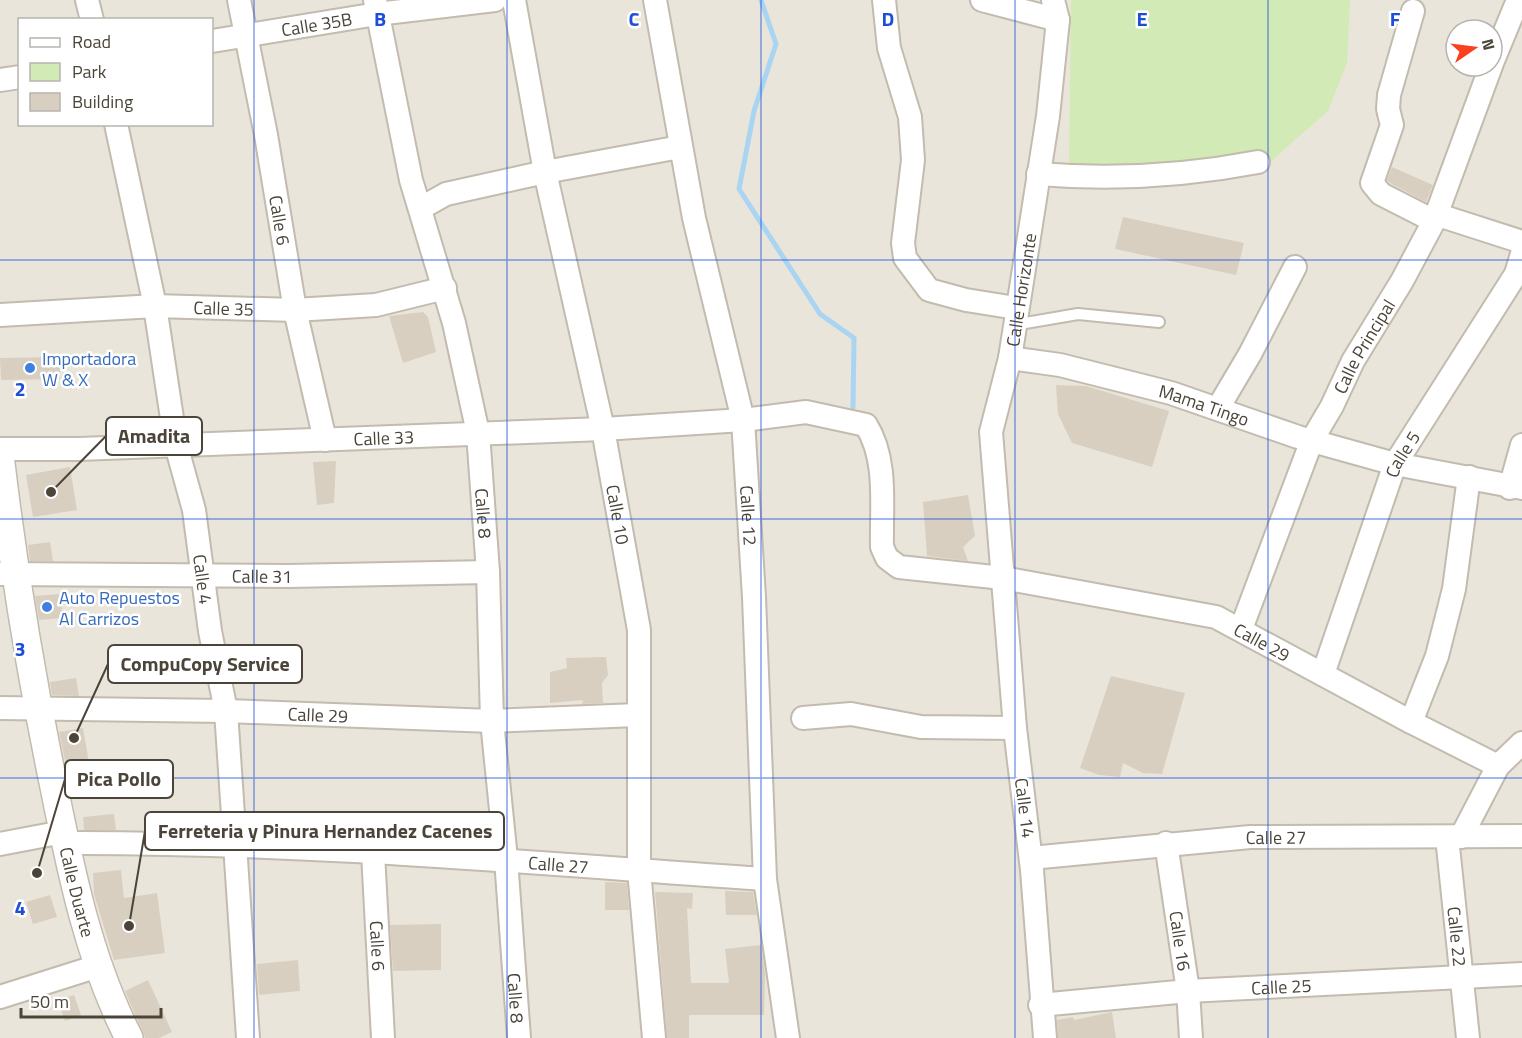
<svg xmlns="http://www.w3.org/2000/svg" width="1522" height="1038" viewBox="0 0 1522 1038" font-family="'Titillium Web',sans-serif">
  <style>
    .residential { fill: #eae5da; fill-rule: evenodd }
    .green { fill: #d2eab5 }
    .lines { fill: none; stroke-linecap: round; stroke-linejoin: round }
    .stream { stroke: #a9d4f2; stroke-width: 5 }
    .building { fill: #d8cfc1 }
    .service-casing { stroke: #c2bbae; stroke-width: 14 }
    .minor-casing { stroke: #c2bbae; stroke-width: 26 }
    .tertiary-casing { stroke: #c2bbae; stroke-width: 30 }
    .service { stroke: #fff; stroke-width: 10 }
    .minor { stroke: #fff; stroke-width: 22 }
    .tertiary { stroke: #fff; stroke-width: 27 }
    .grid { fill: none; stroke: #1d4ed8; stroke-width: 1.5; stroke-opacity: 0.55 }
    .shop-dot { fill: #3f7fe0; stroke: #fff; stroke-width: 2 }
    .labels { text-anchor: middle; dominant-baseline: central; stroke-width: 5; stroke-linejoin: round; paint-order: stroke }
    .street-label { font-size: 18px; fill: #4b4439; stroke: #fff }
    .shop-label { font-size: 18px; fill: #366cbe; stroke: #fff; text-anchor: start }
    .grid-label { font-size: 20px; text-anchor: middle; font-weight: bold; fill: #1d4ed8; stroke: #fff; stroke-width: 5; stroke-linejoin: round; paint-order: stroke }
    .leader { fill: none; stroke: #4b4439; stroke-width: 2 }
    .callout-dot { fill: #4b4439; stroke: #fff; stroke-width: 2 }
    .callout { fill: #fff; stroke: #4b4439; stroke-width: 2 }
    .callout-label { font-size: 20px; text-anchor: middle; font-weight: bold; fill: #4b4439 }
  </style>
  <rect width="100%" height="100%" fill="#f6f3ec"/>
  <path class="residential" d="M0 0H1522V1038H0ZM20 20H212V124H20ZM1456 30H1492V66H1456Z"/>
  <path class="green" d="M1071 0H1350L1347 63 1328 111 1270 162 1229 172 1069 170Z"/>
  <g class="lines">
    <path class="stream" d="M761 0 776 44 754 111 739 189 820 314 854 338 853 407"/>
  </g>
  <path class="building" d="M1392 167 1433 185 1426 202 1390 183 1387 180Z
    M1123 217 1244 243 1236 275 1115 249Z
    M423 312 428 317 436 352 403 363 389 316Z
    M60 357V379L1 380 0 358Z
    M1056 385 1086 386 1169 411 1152 467 1072 443 1058 414Z
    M336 461 334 503 317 505 313 462Z
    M70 467 77 510 33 517 26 475Z
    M968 495 975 536 963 547 968 561 927 556 923 502Z
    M50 542 53 561H30L28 545Z
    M60 594 63 618 39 620 35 596Z
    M606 657 608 675 602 683 603 703 582 704 583 700 550 703V672L567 668 566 658Z
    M1111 676 1185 693 1162 774 1143 773 1123 763 1120 777 1099 775 1080 768Z
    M76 678 79 696 52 695 50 682Z
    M83 728 93 786 71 790 59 732Z
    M114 814 116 830H84L83 817Z
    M121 870 124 898 157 893 165 953 114 960 94 894 93 873Z
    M605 882 627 883 629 910H605Z
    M725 891 753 892 757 915H726Z
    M655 892 693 893 692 909 687 908 691 983H729L725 949 761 945 765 973 764 1015H689V1038H667Z
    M50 895 57 917 33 924 26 902Z
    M441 924V970L393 971 390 925Z
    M298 960 300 991 259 995 257 964Z
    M148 980 172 1032 159 1038H145L125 991Z
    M74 995 81 1015 65 1021 58 1001Z
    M1112 1012 1116 1038H1058L1057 1020 1073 1017 1074 1020Z"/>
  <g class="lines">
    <defs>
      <path id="service" d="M1014 325 1078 314 1159 322"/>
      <g id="minor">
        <path d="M87 0 92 20"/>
        <path id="s1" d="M239 0 266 135 295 310 325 440"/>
        <path id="s2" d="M375 0 411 180 454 323 478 433 488 572 492 721 506 859 519 1038"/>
        <path id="s3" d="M514 0 545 172 603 429 639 630V870L654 1038"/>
        <path id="s4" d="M655 0 694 218 743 420 754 597 765 879 788 1038"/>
        <path d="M884 0 889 48 910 117 913 160 903 243 905 258 929 290 966 300 1016 308"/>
        <path d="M982 0 1058 20"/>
        <path d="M1413 11 1389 95 1388 109 1392 125 1372 183 1381 194 1434 221"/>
        <path id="s5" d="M212 41 377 14 495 0"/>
        <path d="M1492 63 1518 0"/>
        <path d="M0 80 20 77"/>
        <path id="s6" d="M116 124 155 306 176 445 194 510 210 631 226 711 248 1038"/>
        <path d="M1038 174C1112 180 1185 176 1258 162"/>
        <path d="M421 208 446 194 545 172 680 147"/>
        <path d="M1435 214 1522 242"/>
        <path id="s7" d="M0 315 155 306 295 310 376 305 445 288"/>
        <path id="s8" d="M1010 358 1060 365 1171 393 1298 437 1395 464 1522 488"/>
        <path d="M1218 408 1250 354 1295 267"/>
        <path id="s9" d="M0 449H79L603 429 743 420 806 412 866 425C888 460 881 506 882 547L887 558 899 567 1003 578 1216 617 1411 722 1498 766"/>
        <path d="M1510 488 1522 445"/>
        <path id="s10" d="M0 574 289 576 488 572"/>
        <path id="s11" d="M1241 629 1312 440 1332 406 1353 361 1402 281 1434 221 1491 66"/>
        <path id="s12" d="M1323 674 1395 464 1516 274 1522 254"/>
        <path id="s13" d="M0 708 226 711 492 721 637 715"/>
        <path d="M803 718 851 714 921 727 1015 728"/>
        <path d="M1411 722 1437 656 1454 589 1469 477"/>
        <path id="s14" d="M1447 837 1468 1038"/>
        <path d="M1461 837 1498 766 1522 743"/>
        <path id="s15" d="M64 843C298 842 531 863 765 879"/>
        <path id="s16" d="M1166 843 1188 991 1191 1038"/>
        <path d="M0 844 63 832"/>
        <path id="s17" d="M373 853 383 1038"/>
        <path id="s18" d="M1031 858 1250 837 1522 836"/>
        <path d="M0 997 98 966"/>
        <path id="s19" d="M1040 1005 1188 991 1522 974"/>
        <path id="s20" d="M1045 1038 1032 870 1015 728 991 432 1010 358 1048 116 1058 20 1053 0"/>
      </g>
      <g id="tertiary">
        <path id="s21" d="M0 455C13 566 31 676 54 787 71 872 89 960 129 1038"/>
      </g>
    </defs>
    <use href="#service" class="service-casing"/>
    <use href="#minor" class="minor-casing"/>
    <use href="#tertiary" class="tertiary-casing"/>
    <use href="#service" class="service"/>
    <use href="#minor" class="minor"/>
    <use href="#tertiary" class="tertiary"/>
  </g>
  <path class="grid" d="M254 0V1038M507 0V1038M761 0V1038M1015 0V1038M1268 0V1038M0 260H1522M0 519H1522M0 778H1522"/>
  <g class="shop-dot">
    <circle cx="30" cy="368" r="6"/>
    <circle cx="47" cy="607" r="6"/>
  </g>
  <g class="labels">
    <g class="street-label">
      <text stroke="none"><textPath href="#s5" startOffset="106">Calle 35B</textPath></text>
      <text stroke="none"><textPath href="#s1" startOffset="224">Calle 6</textPath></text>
      <text stroke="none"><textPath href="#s20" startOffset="754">Calle Horizonte</textPath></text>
      <text stroke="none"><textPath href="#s7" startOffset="224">Calle 35</textPath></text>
      <text stroke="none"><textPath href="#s11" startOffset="309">Calle Principal</textPath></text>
      <text stroke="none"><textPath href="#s8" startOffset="200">Mama Tingo</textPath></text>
      <text stroke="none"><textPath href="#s9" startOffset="384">Calle 33</textPath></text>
      <text stroke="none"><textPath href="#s12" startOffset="234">Calle 5</textPath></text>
      <text stroke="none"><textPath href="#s2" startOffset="526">Calle 8</textPath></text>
      <text stroke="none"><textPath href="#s3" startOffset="525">Calle 10</textPath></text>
      <text stroke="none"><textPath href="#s4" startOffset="525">Calle 12</textPath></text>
      <text stroke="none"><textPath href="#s10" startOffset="262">Calle 31</textPath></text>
      <text stroke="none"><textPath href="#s6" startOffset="464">Calle 4</textPath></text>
      <text stroke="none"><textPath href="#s9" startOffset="1394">Calle 29</textPath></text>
      <text stroke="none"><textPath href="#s13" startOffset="318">Calle 29</textPath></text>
      <text transform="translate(1025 808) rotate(83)">Calle 14</text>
      <text stroke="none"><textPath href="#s18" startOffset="246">Calle 27</textPath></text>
      <text stroke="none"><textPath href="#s15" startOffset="495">Calle 27</textPath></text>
      <text stroke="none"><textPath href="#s21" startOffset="444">Calle Duarte</textPath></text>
      <text stroke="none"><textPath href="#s14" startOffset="100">Calle 22</textPath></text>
      <text stroke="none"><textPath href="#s16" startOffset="99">Calle 16</textPath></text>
      <text stroke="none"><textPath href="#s17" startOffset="93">Calle 6</textPath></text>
      <text stroke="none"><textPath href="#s19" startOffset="242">Calle 25</textPath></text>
      <text stroke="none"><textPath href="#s2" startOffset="1012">Calle 8</textPath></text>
    </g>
    <g class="shop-label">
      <text x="42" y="358">Importadora<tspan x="42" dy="21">W &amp; X</tspan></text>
      <text x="59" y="597">Auto Repuestos<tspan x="59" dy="21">Al Carrizos</tspan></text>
    </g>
  </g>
  <g class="grid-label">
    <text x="380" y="26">B</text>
    <text x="634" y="26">C</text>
    <text x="888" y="26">D</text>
    <text x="1142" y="26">E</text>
    <text x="1395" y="26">F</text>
    <text x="20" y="396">2</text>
    <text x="20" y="656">3</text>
    <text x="20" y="915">4</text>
  </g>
  <path class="leader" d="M51 492L106 436M74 738L108 664M37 873L65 779M129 926L145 831"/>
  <g class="callout-dot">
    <circle cx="51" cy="492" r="6"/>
    <circle cx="74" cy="738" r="6"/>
    <circle cx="37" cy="873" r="6"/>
    <circle cx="129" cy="926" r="6"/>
  </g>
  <g class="callout">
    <rect x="106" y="417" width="96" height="38" rx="6"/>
    <rect x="108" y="645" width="194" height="38" rx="6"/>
    <rect x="65" y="760" width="108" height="38" rx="6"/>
    <rect x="145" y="812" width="359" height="38" rx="6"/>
  </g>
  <g class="callout-label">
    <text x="154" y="443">Amadita</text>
    <text x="205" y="671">CompuCopy Service</text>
    <text x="119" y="786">Pica Pollo</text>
    <text x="325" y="838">Ferreteria y Pinura Hernandez Cacenes</text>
  </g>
  <rect x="18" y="18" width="195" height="108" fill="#ffffff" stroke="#b7b4b0" stroke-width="1.5"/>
  <rect x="30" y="38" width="30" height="9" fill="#ffffff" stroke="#b7b4b0" stroke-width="1.5"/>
  <text x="72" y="48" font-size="18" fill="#4b4439">Road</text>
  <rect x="30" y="63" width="30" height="18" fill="#d2eab5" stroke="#b7b4b0" stroke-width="1.5"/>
  <text x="72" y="78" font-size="18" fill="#4b4439">Park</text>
  <rect x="30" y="93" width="30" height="18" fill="#d8cfc1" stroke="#b7b4b0" stroke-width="1.5"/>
  <text x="72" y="108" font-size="18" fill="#4b4439">Building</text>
  <g transform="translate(1474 48) rotate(76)"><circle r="28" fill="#ffffff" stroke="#b7b4b0" stroke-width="1.5"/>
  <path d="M0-4.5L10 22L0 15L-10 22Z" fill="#fc3f1d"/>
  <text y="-9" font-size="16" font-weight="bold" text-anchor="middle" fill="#4b4439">N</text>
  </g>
  <path d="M21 1008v9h140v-9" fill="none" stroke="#4b4439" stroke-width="3"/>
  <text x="30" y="1008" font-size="18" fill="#4b4439" stroke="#ffffff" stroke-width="4.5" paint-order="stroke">50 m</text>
</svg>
